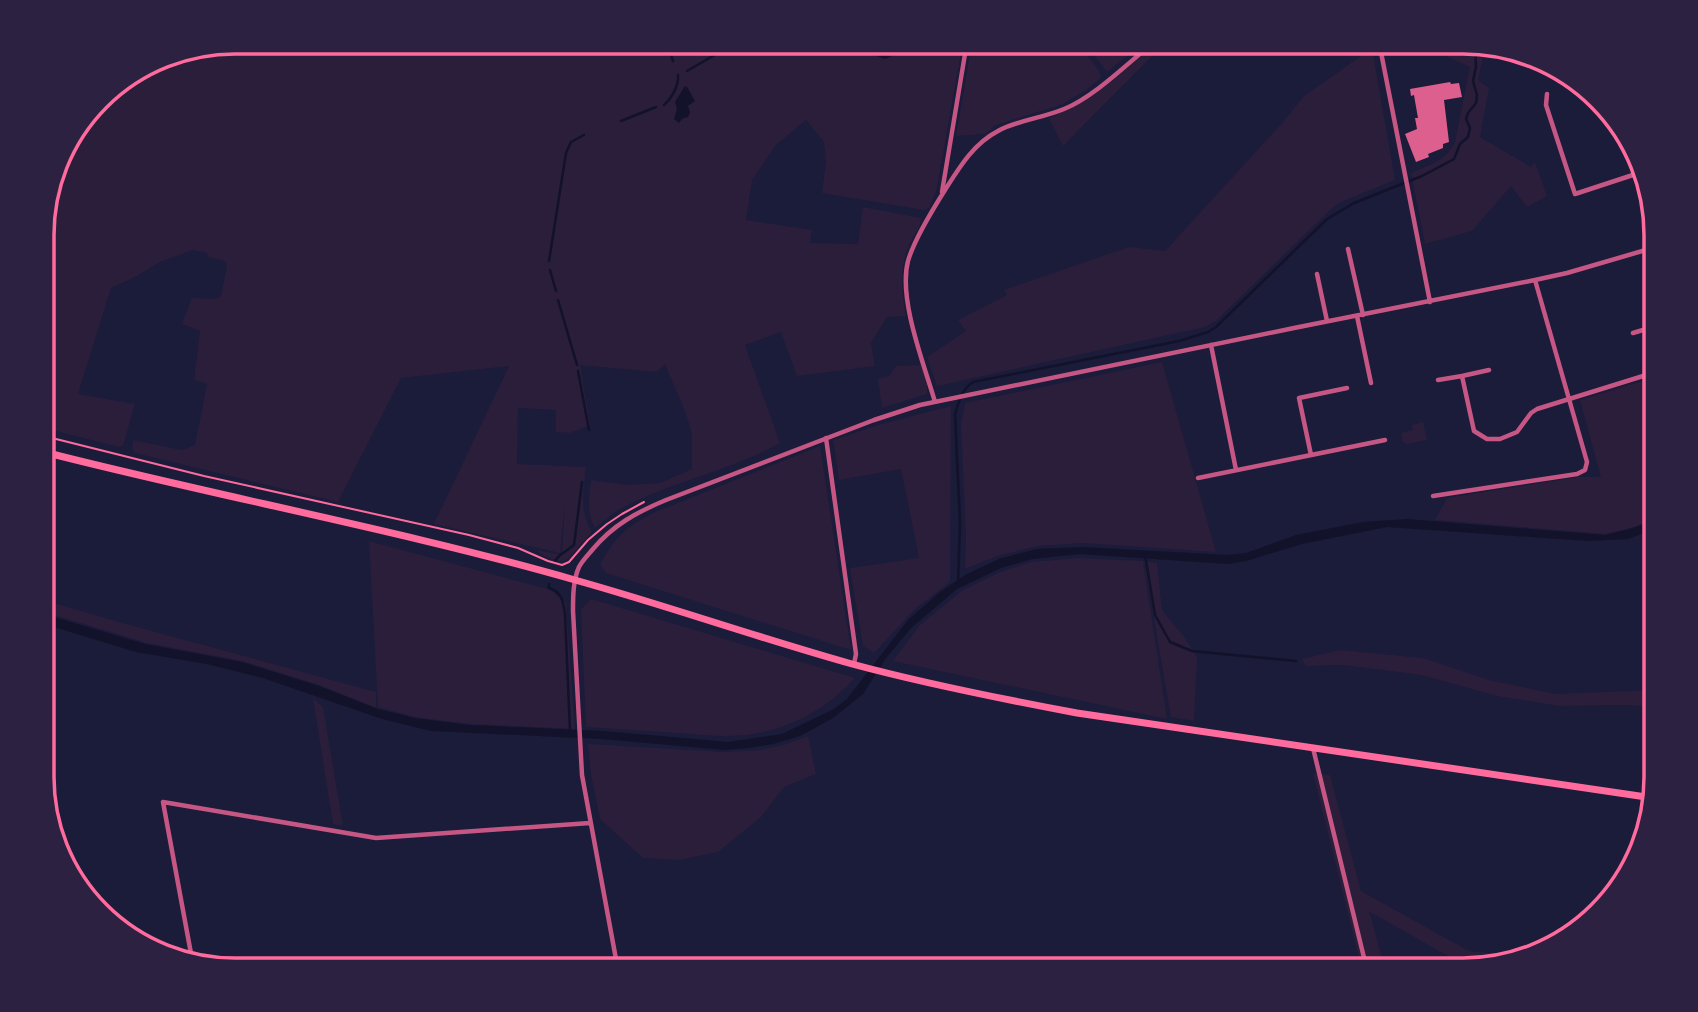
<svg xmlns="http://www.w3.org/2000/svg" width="1698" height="1012" viewBox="0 0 1698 1012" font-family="'Crimson Pro',serif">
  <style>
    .green { fill: #2a1e3b }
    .water { fill: #12122b }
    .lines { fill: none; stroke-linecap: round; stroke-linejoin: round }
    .stream { stroke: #12122b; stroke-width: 2.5 }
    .building { fill: #dd5f8e }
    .path { stroke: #ff6b9d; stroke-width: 2 }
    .minor { stroke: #c65784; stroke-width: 4.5 }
    .primary { stroke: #ff6b9d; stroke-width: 7 }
    .rim { fill: none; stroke: #ff6b9d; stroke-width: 3.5 }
  </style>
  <rect width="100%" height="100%" fill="#1b1b3a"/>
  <path class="green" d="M235 42H691L692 45 703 42H963L936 192 929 208 924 210 822 193 826 162 824 142 806 120 776 145 752 180 746 220 812 230 810 243 858 244 863 207 921 218C921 227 914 235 910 243 899 267 901 291 906 316L887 317 871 343 875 366 797 376 781 332 745 345 780 443C730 471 673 481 622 508 612 513 604 521 595 528 586 512 589 498 591 480L627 485 660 483 692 469V434L686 414 665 364 657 372 580 365 590 425 570 433 556 432V410L518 408 517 464 586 467C583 491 579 511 592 532L569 558 563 562 544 556 536 550 562 555 565 501 560 553 434 524 509 366 401 378 338 502 135 453 132 449 133 440 182 450 195 445 207 384 194 380 200 331 182 324 192 298 214 299 221 296 227 266 225 261 208 257 207 253 193 250 160 262 133 278 111 288 78 394 135 404 123 446 119 447 44 428V210L62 149 107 90 161 57Z
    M972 42H1077L1099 71 1101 78 1086 90 1063 104 996 125 985 134 956 136Z
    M1084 42H1144L1107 72Z
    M1158 42H1169L1150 58 1063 146 1049 118C1091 102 1124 70 1158 42Z
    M1451 42H1463L1485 48 1478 80 1489 88 1480 137 1531 167 1535 162 1547 196 1527 207 1511 186 1472 231 1425 244 1411 173C1429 165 1446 161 1455 142L1470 67 1441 54 1447 50Z
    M1372 48 1395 180 1341 202 1332 208 1216 321 1205 327 937 386 927 357 966 331 958 320 1007 295 1004 290 1129 247 1165 251 1284 121 1303 97Z
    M1162 362 1216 552 1082 543 1038 546 997 556 965 569 966 538 961 425 965 403Z
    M921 365 927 384V394L882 408 878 379 889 376 896 366Z
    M1656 377V517C1640 527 1623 530 1605 534L1435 520 1447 498 1578 477H1601L1580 400Z
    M951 406 950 582 915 609 874 653 863 646 850 568 919 558 901 469 839 480 833 440 882 424Z
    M1423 422 1427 440 1406 444 1403 442 1401 433 1413 430 1412 425Z
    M820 446 851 650 606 573 600 565C614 538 626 527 653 513Z
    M369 541 551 590 566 603 575 729 470 724 414 717 378 707Z
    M1079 558 1143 561 1167 719 893 661 920 625 963 590 998 573 1031 562Z
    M1144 561 1157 563 1162 610 1185 638 1197 657 1194 721 1171 717Z
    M591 599 855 678C821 715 777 736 726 736 710 736 693 734 677 733 647 731 616 729 586 727L581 609Z
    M44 600 115 621 376 692V708L319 685 242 661 147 643 44 612Z
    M1340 650 1423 658 1489 680 1555 694 1656 690V707L1623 705 1559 706 1497 696 1422 675 1343 665 1306 666 1302 659Z
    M313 698 323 707 343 826 333 824Z
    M808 736 816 774 784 787 761 817 718 852 679 860 643 858 600 819 591 775 588 744 724 752 761 750 787 744Z
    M1313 773 1330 775 1361 891 1469 951 1521 956 1473 970 1368 911 1371 917 1385 970H1362Z"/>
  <path class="water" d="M846 42H940L932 47 907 50 885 59 870 54 849 50Z
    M685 86 687 87 695 101 688 106 690 112 688 117 682 119 679 123 674 119 677 109 675 102Z
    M1656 517V528L1628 539 1588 541 1387 527 1302 544 1246 561 1228 564 1080 554 1032 559 1001 568 957 589 911 628 886 658 863 694 833 718 800 736 773 744 749 748 725 750 602 739 431 731 382 719 263 678 207 664 136 652 44 624V614L145 644 242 662 319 686 378 709 415 718 469 725 603 731 728 742 782 734 834 709 847 699 908 620 940 592 967 574 999 559 1036 549 1084 547 1227 555 1246 553 1296 535 1363 522 1407 519 1604 535C1622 531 1640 528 1656 517Z"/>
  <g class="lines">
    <path class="stream" d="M667 42 673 61
      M687 71 737 42
      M664 105C672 98 679 85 678 75
      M621 121 656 107
      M549 261 566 153 571 142 584 135
      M550 270 556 291
      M558 300 577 365
      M578 371 589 430
      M1145 555 1155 615 1170 642 1192 651 1296 661
      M555 561 559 556 574 545 582 482
      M958 582 960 522 955 415C958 403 962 389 973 382L1179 341 1208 332 1216 327 1327 219 1354 203 1422 176 1454 159 1460 144 1468 137 1470 128 1466 119 1468 113 1476 103 1477 95 1473 81 1476 67 1475 45
      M549 584V588C562 592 563 601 565 614L570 731"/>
  </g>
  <path class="building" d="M1450 82 1451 84 1459 83 1462 97 1444 100 1449 142 1443 144V148L1428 154 1429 157 1416 162 1405 134 1417 129 1415 118H1418L1415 101 1414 95 1411 96 1410 89Z"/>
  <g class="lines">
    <path class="path" d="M44 436 204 476 469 535 518 548 548 561 562 565 569 562 588 540 607 524 622 514 644 502"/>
    <path class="minor" d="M1379 42 1430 302
      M1547 94 1546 105 1575 194 1639 173
      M942 192 967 42
      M1348 249 1363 315
      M1317 274 1327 321
      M1357 316 1371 383
      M1633 333 1656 326
      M1211 345 1236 470
      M1462 376 1489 370
      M1438 380 1462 376 1474 431 1487 439H1500L1517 432 1531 413 1537 409 1656 372
      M935 402C924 364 898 299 908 261 914 240 933 209 945 190 959 168 973 144 998 131 1018 120 1043 118 1064 109 1094 97 1128 63 1154 42
      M826 438 856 654 854 664
      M1311 455 1299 398 1347 388
      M1198 478 1385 440
      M1433 496 1577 474 1585 470 1587 462 1535 280
      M1313 748 1367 970
      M192 959 163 802 376 838 590 823
      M618 970 582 775 573 611C573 597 573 580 579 567 582 561 588 555 593 549 613 525 637 512 666 500L874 420 920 405 1294 328 1535 280 1567 273 1656 247"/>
    <path class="primary" d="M44 452C220 497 400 530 575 580 668 606 759 638 852 664 926 684 1002 699 1077 713L1653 798"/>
  </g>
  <path d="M0 0H1698V1012H0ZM235 54H1463A181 181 0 0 1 1644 235V777A181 181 0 0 1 1463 958H235A181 181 0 0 1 54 777V235A181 181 0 0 1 235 54Z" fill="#2d2142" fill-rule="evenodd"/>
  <path class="rim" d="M235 54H1463A181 181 0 0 1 1644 235V777A181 181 0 0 1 1463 958H235A181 181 0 0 1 54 777V235A181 181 0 0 1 235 54Z"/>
</svg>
